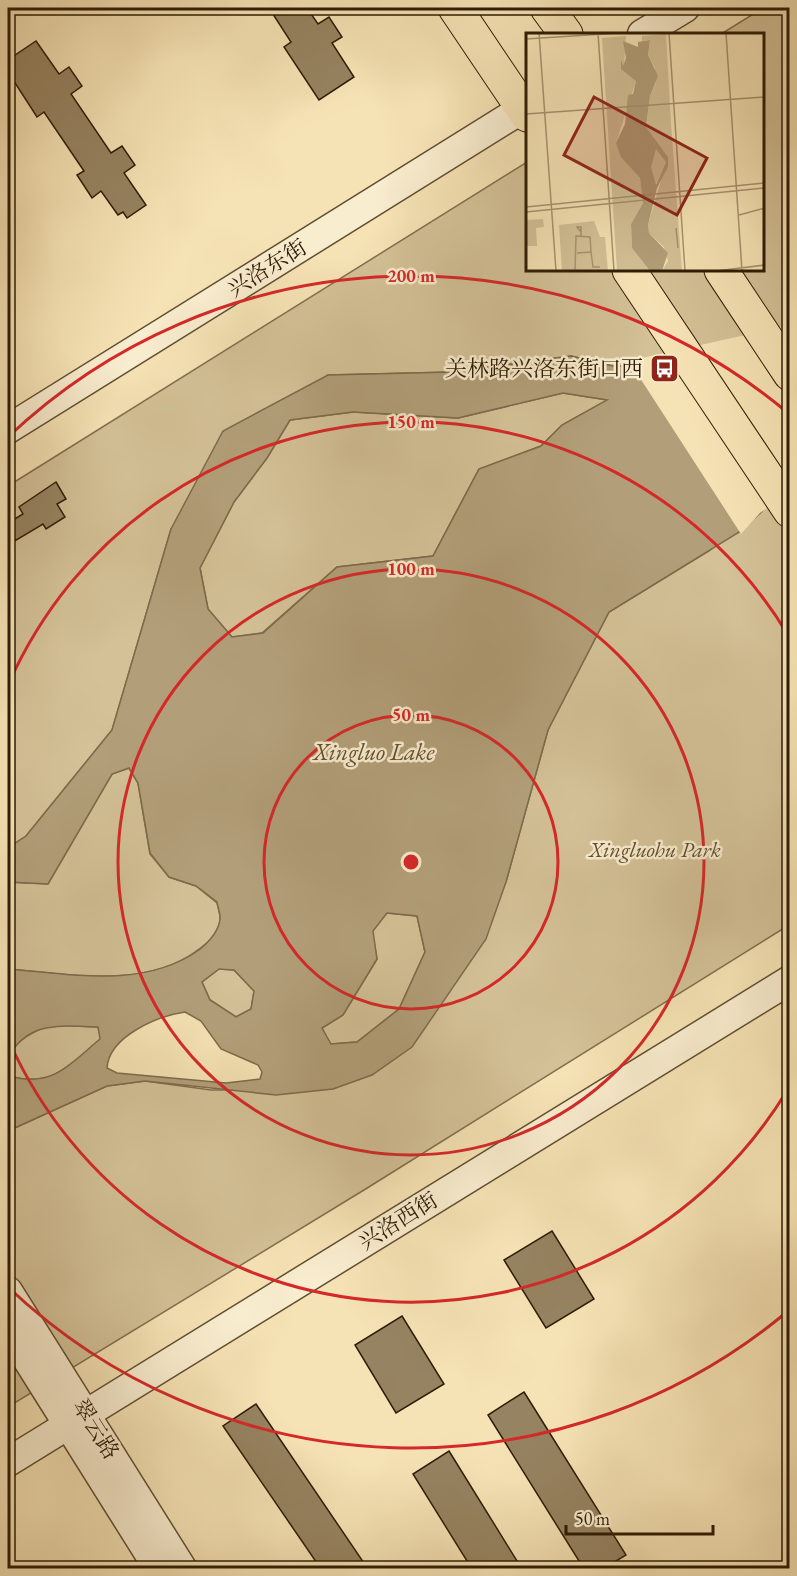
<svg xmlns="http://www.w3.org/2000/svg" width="797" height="1576" viewBox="0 0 797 1576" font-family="'EB Garamond','Noto Serif SC',serif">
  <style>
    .green { fill: #d4c197; stroke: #816e4e; stroke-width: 1.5 }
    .water { fill: #b29f79; stroke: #7d6b4b; stroke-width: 1.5; fill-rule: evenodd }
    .pier { fill: #f6e3b5 }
    .building { fill: #968361; stroke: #2e1c05; stroke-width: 1.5 }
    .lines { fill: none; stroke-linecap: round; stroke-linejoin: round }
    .minor-casing { stroke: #604e31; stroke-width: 31 }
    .major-casing { stroke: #2e1c05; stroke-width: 35 }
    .minor { stroke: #f9edcf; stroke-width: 28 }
    .major { stroke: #f6e3b5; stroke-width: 33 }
    .ring { fill: none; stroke: #d62828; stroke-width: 3 }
    .labels { text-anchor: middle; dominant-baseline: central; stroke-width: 5; stroke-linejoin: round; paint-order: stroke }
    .street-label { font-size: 22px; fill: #2e1c05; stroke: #f9edcf }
    .poi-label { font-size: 22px; fill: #2e1c05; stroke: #f9edcf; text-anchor: end }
    .park-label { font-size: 22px; font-style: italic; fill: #604e31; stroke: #f9edcf }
    .water-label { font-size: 24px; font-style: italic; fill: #635033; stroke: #f9edcf }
    .inset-road { fill: none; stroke: #a6936f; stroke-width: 1.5 }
    .view { fill: #8f2418; fill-opacity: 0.15; stroke: #8f2418; stroke-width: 3 }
    .inset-edge { fill: none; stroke: #2e1c05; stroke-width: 3 }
    .centre { fill: #d62828; stroke: #f9edcf; stroke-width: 3 }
    .ring-label { font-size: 18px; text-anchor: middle; font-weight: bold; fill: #d62828; stroke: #f9edcf; stroke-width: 5; stroke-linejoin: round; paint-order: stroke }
  </style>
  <rect width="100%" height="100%" fill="#f6e3b5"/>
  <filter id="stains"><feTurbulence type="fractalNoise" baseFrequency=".00333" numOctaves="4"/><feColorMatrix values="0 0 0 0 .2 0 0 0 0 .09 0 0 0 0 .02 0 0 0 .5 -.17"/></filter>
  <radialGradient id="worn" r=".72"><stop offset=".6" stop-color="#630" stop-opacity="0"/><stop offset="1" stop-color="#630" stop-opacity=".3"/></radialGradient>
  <path class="green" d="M763 8H789V328L617 367 571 356 453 372 328 375 171 529 112 730 26 836 8 848V486L527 162V270H762V34H721Z
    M563 393 608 400 562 425 541 446 479 469 433 556 337 567 262 633 232 637 208 609 200 568 234 502 267 458 290 420 353 412 458 418Z
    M789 489V925L364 1190 8 1407V1131L107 1086 145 1081 211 1090 333 1089 506 882 548 730 609 612 709 551Z
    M129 768 138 783 150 854 169 877 196 886 217 903C218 908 221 916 220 921 217 934 206 945 195 952 143 989 67 974 8 969V933L13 913 8 910V882L48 884 112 774Z
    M387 913 417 916 425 952 399 1009 357 1042 330 1044 322 1028 343 1015 377 959 372 931Z
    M219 969 234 970 254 991 251 1009 236 1017 210 1000 202 982Z
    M48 1025 98 1027 101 1039C71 1063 54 1087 13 1077 0 1046 25 1037 48 1025Z"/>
  <path class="water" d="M571 356 617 367 658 356 775 499 741 531 609 612 548 730 506 882 486 939 412 1047 372 1075 333 1089 276 1095 145 1081 107 1086 8 1131V1066L13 1077C54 1087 71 1063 100 1039L98 1027C61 1026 28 1020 8 1058V969C70 974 144 989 199 950 208 943 218 932 220 920 221 915 218 908 217 902L196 886 169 877 150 853 138 783 129 768 112 774 48 884 8 882V848L26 836 112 730 171 529 223 431 328 375 453 372ZM563 393 607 400 562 425 541 446 479 469 433 556 337 567 263 633 232 637 208 609 200 568 234 502 267 458 290 420 353 412 458 418ZM387 913 417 916 425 952 399 1009 357 1042 331 1044 322 1028 343 1015 377 959 373 931ZM219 969 234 970 254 991 251 1009 236 1017 210 1000 202 982ZM185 1012 201 1021 221 1049 258 1065 262 1072 260 1079 226 1083 117 1073 107 1068C109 1036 158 1016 185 1012Z"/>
  <path class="pier" d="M790 325V493L760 513 741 534 629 361Z"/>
  <path class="building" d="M269 8H307L318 24 329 17 342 37 332 43 354 77 319 100 284 47 291 42Z
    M36 41 59 74 69 67 82 86 71 94 111 153 122 146 135 165 124 173 146 205 127 218 123 212 118 215 101 191 92 198 77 175 84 171 44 112 37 117 8 72V60Z
    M56 482 66 499 57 504 65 517 46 529 43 524 8 545V523L23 514 19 507Z
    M552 1231 594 1299 546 1328 504 1260Z
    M402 1316 444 1384 396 1413 355 1345Z
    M524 1392 626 1555 603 1569H584L488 1415Z
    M256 1404 368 1569H321L223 1426Z
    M449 1451 522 1569H472L413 1474Z"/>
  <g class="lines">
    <defs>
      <path id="minor" d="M642 34 685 8
        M8 429 527 106
        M8 1291 182 1568
        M8 1329 158 1568
        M8 1462 790 980"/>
      <path id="major" d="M455 8 527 115
        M547 8 566 34
        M629 270 790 511
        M721 270 790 374"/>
    </defs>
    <use href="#minor" class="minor-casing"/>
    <use href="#major" class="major-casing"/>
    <use href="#minor" class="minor"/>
    <use href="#major" class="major"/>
  </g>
  <g class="ring">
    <circle cx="411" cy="862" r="147"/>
    <circle cx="411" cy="862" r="293"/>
    <path d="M788 1089A440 440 0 0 1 9 1041M9 683A440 440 0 0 1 788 635"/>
    <path d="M788 1311A586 586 0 0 1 8 1287M8 437A586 586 0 0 1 788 413"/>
  </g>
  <defs>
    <symbol id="bus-square" viewBox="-11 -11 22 22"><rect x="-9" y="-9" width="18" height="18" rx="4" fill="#8f2418" stroke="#f9edcf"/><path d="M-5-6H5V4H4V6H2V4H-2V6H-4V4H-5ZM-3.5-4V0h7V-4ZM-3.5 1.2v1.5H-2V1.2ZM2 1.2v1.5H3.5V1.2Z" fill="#fff"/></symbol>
  </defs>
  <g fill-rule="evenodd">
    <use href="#bus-square" x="648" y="352" width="33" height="33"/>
  </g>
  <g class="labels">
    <g class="street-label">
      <text transform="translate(267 268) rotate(-32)">兴洛东街</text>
      <text transform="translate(398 1221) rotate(-32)">兴洛西街</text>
      <text transform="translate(96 1429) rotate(58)">翠云路</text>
    </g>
    <g class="poi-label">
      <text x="643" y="368">关林路兴洛东街口西</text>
    </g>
    <g class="park-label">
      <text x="655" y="849">Xingluohu Park</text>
    </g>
    <g class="water-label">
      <text x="374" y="751">Xingluo Lake</text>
    </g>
  </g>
  <g transform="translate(526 33)">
    <rect width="238" height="238" fill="#f6e3b5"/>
    <path d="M140 1 145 90 156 238H136L142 228 138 214 123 200 122 192 142 124 120 95 124 63 130 49 129 35 122 22 124 7 116 8V3ZM100 3 98 31 110 48 90 110 114 145 117 170 105 191 106 215 124 238H91L76 5ZM127 117H133L140 129 129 153 125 134ZM17 186 18 194 10 195 11 213H0V187ZM68 188 74 204H79L82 238H36L33 192Z" fill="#d4c197"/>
    <path d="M124 7 122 22 132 43 124 63 120 94 142 124V134L131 155 122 192 123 200 142 220 136 238H124L106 215 105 191 117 170 114 145 95 124 90 110 99 91 102 62 107 61 110 48 95 36V27L97 33 100 25 97 8 112 14V9ZM130 116 140 129 130 152 125 134Z" fill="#b29f79" fill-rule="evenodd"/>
    <path class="inset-road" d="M13 0 30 238M72 0 88 238M143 0 159 238M200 0 216 238M0 6 93 0M0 81 239 64M0 174 239 150M0 179 239 155M213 182 239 175M150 195 152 215M55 199 51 194H55V203M65 219 67 234H74M49 238 50 203 64 204 65 219 51 220M190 238 239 232"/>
    <path class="view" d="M68 64 181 125 151 182 38 122Z"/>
    <rect width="238" height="238" class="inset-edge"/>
  </g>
  <circle cx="411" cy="862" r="9" class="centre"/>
  <g class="ring-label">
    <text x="411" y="282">200 m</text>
    <text x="411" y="428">150 m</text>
    <text x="411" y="575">100 m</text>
    <text x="411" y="721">50 m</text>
  </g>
  <rect width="797" height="1576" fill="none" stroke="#f6e3b5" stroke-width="30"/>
  <rect x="9" y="9" width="779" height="1558" fill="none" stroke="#2e1c05" stroke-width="3"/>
  <rect x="15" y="15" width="767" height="1546" fill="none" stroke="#2e1c05" stroke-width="1.5"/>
  <path d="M566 1525v9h147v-9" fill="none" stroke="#2e1c05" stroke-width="3"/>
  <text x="575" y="1525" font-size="18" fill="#2e1c05" stroke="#f9edcf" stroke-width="4.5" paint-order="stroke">50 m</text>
  <rect width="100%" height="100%" filter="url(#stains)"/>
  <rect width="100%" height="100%" fill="url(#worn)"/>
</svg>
